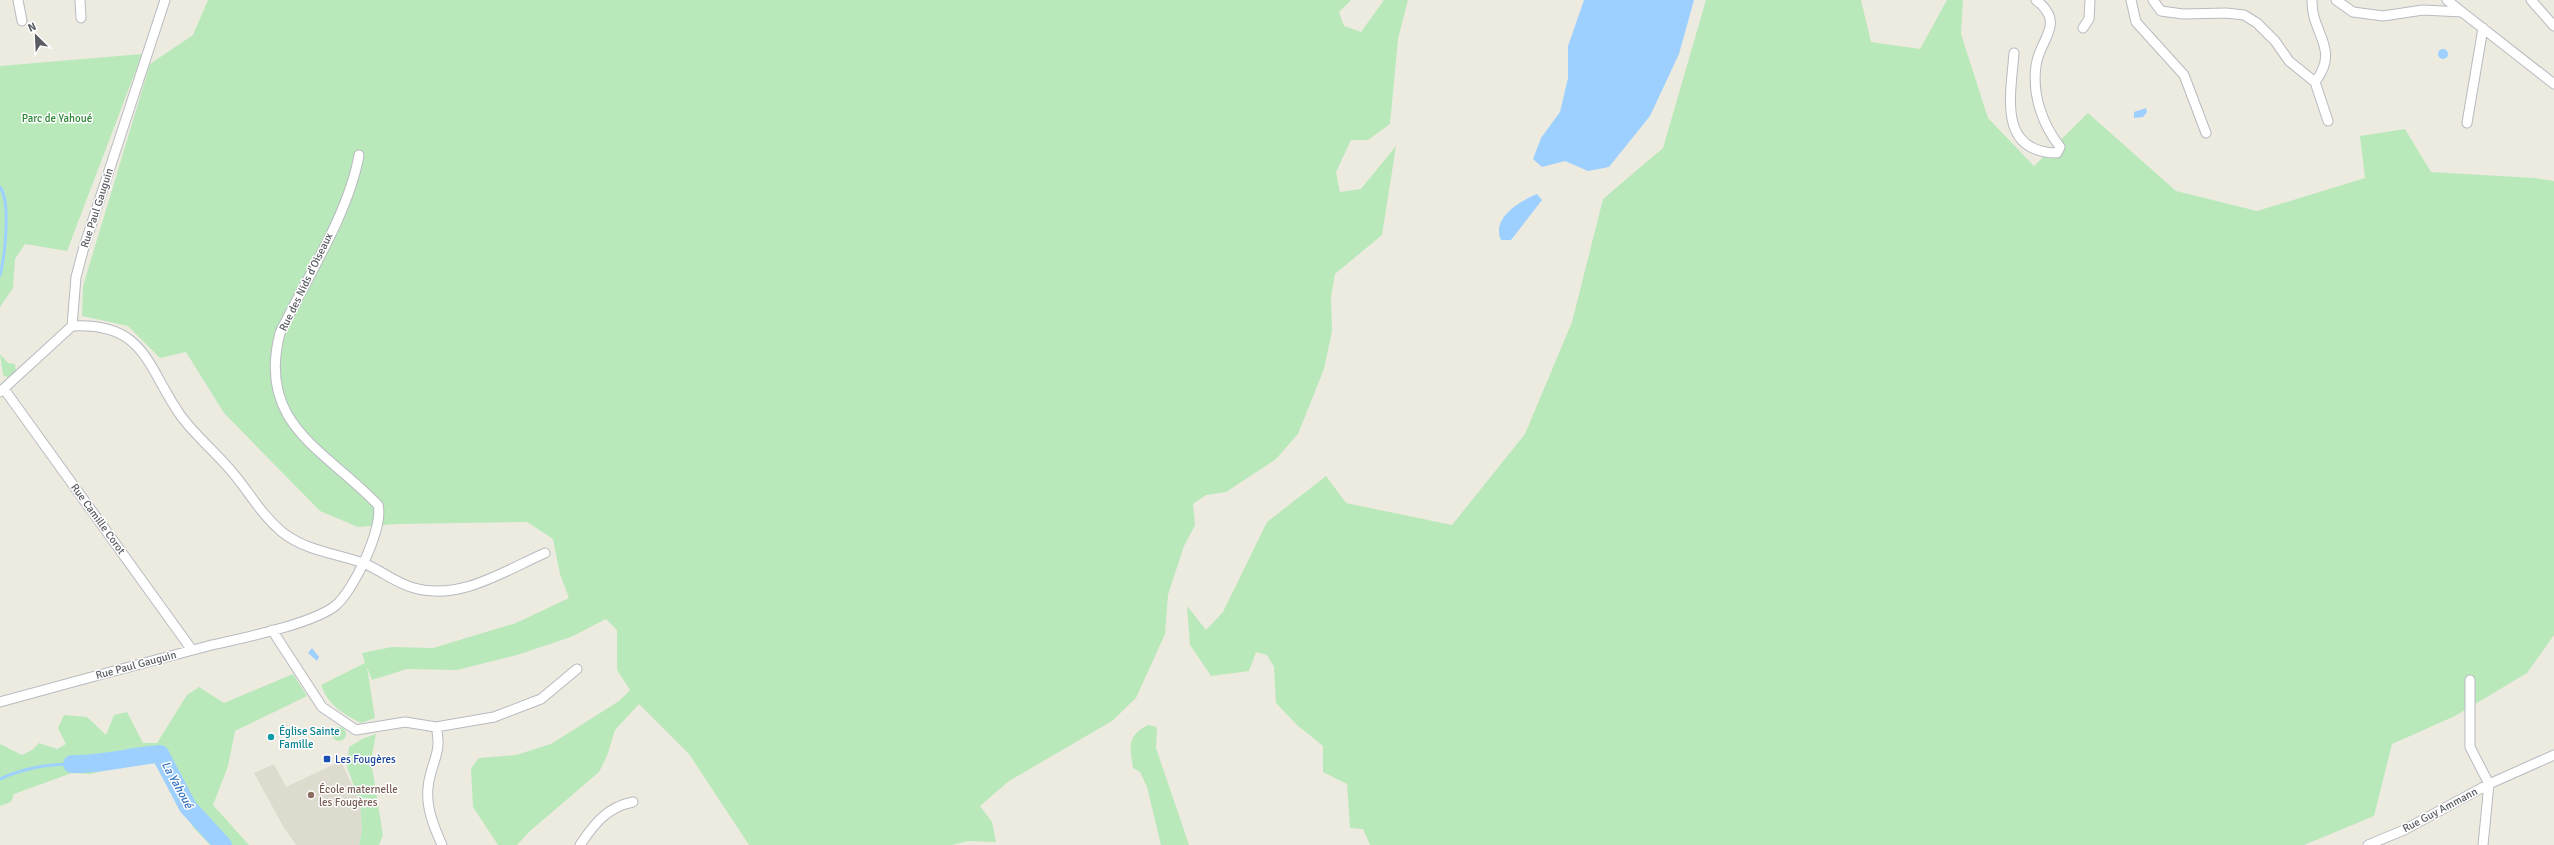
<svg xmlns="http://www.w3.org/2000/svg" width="2554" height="845" viewBox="0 0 2554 845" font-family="Signika,sans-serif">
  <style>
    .education { fill: #dddace }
    .green { fill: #b9e8bb }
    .water { fill: #9ed0ff }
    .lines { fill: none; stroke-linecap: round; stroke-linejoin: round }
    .stream { stroke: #9ed0ff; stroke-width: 3 }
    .river { stroke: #9ed0ff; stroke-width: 18 }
    .street-casing { stroke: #b8bac0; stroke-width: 11 }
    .street { stroke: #fff; stroke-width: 9 }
    .culture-dot { fill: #0f9aa8; stroke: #fff; stroke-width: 1.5 }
    .transit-dot { fill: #1a4fb4; stroke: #fff; stroke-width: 1.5 }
    .education-dot { fill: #8d6e63; stroke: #fff; stroke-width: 1.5 }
    .labels { text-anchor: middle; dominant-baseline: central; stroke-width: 3; stroke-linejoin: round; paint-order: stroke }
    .park-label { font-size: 11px; fill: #2d8635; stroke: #fff }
    .street-label { font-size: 11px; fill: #595c62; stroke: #fff }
    .culture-label { font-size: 11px; fill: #0d838f; stroke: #fff; text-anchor: start }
    .transit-label { font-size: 11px; fill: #164399; stroke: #fff; text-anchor: start }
    .education-label { font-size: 11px; fill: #785e54; stroke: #fff; text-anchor: start }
    .water-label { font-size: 12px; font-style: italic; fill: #3473c4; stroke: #fff }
  </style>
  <rect width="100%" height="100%" fill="#edebdf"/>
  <path class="education" d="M341 761 360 803 362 831 359 845H296L283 826 254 773 274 764 286 787Z"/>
  <path class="green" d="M208 0H1351L1339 12 1344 26 1361 32 1384 0H1408L1398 39 1390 124 1368 140H1351L1336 172 1340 192 1361 189 1396 146 1382 235 1335 274 1331 297 1332 331 1324 369 1298 434 1276 459 1226 492 1206 495 1193 504 1195 525 1184 546 1168 595 1165 634 1136 698 1112 721 1009 781 980 806 992 822 996 842 968 841 952 845H749L689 754 639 704 615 730 607 756 599 772 530 831 517 845H498L473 807 471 768 479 758 516 755 551 744 619 701 630 690 617 670V630L606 619 571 637 517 655 457 670 407 669 372 680 367 667 375 718 361 723C343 714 328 705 321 685L365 663 362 653 392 647 433 648 516 623 569 598 560 574 553 539 527 522 398 524 358 527 320 511 224 413 186 352 160 358 128 326 82 316 83 286 150 64 193 35Z
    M1706 0H1861L1871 42 1920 49 1947 0H1963L1961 34 1988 118 2034 166 2088 113 2176 191 2257 211 2365 178 2360 136 2405 129 2431 172 2534 178 2554 181V635L2527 673 2455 716 2392 744 2374 816 2304 845H1370L1363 829 1350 828 1347 784 1323 772V746L1297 725 1276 703 1274 667 1267 655 1256 652 1249 671 1211 676 1190 645 1187 606 1206 630 1223 612 1267 522 1326 476 1346 503 1452 525 1525 434 1572 322 1603 199 1663 148Z
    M142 54 67 251 25 244 15 259 13 288 0 307V66Z
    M0 354 8 363 15 364 16 371 9 378 3 375Z
    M293 674 307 696 235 731 228 766 213 805 249 845H210L193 827 153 759 90 774 72 773 14 794 11 802 0 806V744L22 755 32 750 39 743 57 749 66 744 58 728 64 715 87 717 106 735 114 715 127 712 143 743H157L187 695 199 687 224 703Z
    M1148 725 1157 727 1156 748 1189 845H1161L1147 787 1140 772 1133 768C1130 747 1126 736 1148 725Z
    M332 734a7 7 0 1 1 14 0a7 7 0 1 1-14 0Z
    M376 734 371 761 383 835 379 845H359L362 831 360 803 347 767 349 747 362 739Z"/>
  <path class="water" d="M1584 0H1694L1679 54 1650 116 1609 167 1588 171 1565 161 1542 167 1533 159 1541 138 1560 112 1568 78V46Z
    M2438 54a5 5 0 1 1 10 0a5 5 0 1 1-10 0Z
    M2146 108 2147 112 2143 117 2134 118V112Z
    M1537 194 1542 200 1511 240H1501C1491 218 1520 201 1537 194Z
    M312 648 319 657 317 661 308 653Z"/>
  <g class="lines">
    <path class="stream" d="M0 187C11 202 5 256 0 275
      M0 779C24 768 46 764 72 764"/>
    <path class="river" d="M72 764C101 765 131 756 160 754L188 807 223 845"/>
    <defs>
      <path id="street" d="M18 0 22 21
        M80 0 81 18
        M2131 0 2136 22 2184 75 2206 133
        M2153 0 2161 11 2183 14 2226 13 2244 15 2257 23 2275 41 2289 61 2315 82C2341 48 2311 34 2312 0
        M2336 0 2353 12 2383 16 2423 10 2462 12 2554 84
        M2447 0 2462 12
        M2531 0 2554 26
        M2083 28 2089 19 2090 0
        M2014 53C2011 94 1997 152 2057 153L2060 147C2042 124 2032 94 2036 66 2039 39 2067 24 2036 0
        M2315 82 2328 121
        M2467 123 2483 28
        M72 326C146 322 147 368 181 416 194 434 211 448 226 465 246 486 259 513 282 532 306 551 335 553 363 563 381 570 395 583 414 588 460 601 504 571 545 553
        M4 389 192 650
        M0 392 72 326 76 277 84 247 165 0
        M272 630 322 707 356 730 405 722 436 727 494 717 541 699 577 669
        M2470 680V747L2489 784 2483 845
        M0 702C69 683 139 664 208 646 241 638 310 625 335 606 353 592 384 527 378 505 326 450 256 425 280 333 306 279 349 213 359 155
        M436 727C443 754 430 763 428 788 426 808 434 827 442 845
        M580 845C594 824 607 807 633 802
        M2368 845 2404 830 2489 784 2554 755"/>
    </defs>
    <use href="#street" class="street-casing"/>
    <use href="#street" class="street"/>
  </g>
  <circle class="culture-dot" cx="271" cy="737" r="4"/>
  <rect class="transit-dot" x="323" y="755" width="8" height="8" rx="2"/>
  <circle class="education-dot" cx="311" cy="795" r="4"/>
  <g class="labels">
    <g class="park-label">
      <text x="57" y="118">Parc de Yahoué</text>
    </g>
    <g class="street-label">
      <text transform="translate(97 208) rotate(-72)">Rue Paul Gauguin</text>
      <text transform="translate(306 282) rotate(-64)">Rue des Nids d'Oiseaux</text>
      <text transform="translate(98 519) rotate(54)">Rue Camille Corot</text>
      <text transform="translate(136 665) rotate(-15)">Rue Paul Gauguin</text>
      <text transform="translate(2440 810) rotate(-28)">Rue Guy Ammann</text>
    </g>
    <g class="culture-label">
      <text x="279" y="731">Église Sainte<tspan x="279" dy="13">Famille</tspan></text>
    </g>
    <g class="transit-label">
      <text x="335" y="759">Les Fougères</text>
    </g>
    <g class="education-label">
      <text x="319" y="789">École maternelle<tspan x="319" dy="13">les Fougères</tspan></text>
    </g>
    <g class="water-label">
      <text transform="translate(177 785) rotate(61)">La Yahoué</text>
    </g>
  </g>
  <g transform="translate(36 36) rotate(336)" stroke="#ffffff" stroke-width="3" paint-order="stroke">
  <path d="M0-3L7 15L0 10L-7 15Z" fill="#595c62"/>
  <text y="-6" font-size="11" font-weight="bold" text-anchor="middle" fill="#595c62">N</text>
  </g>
</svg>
